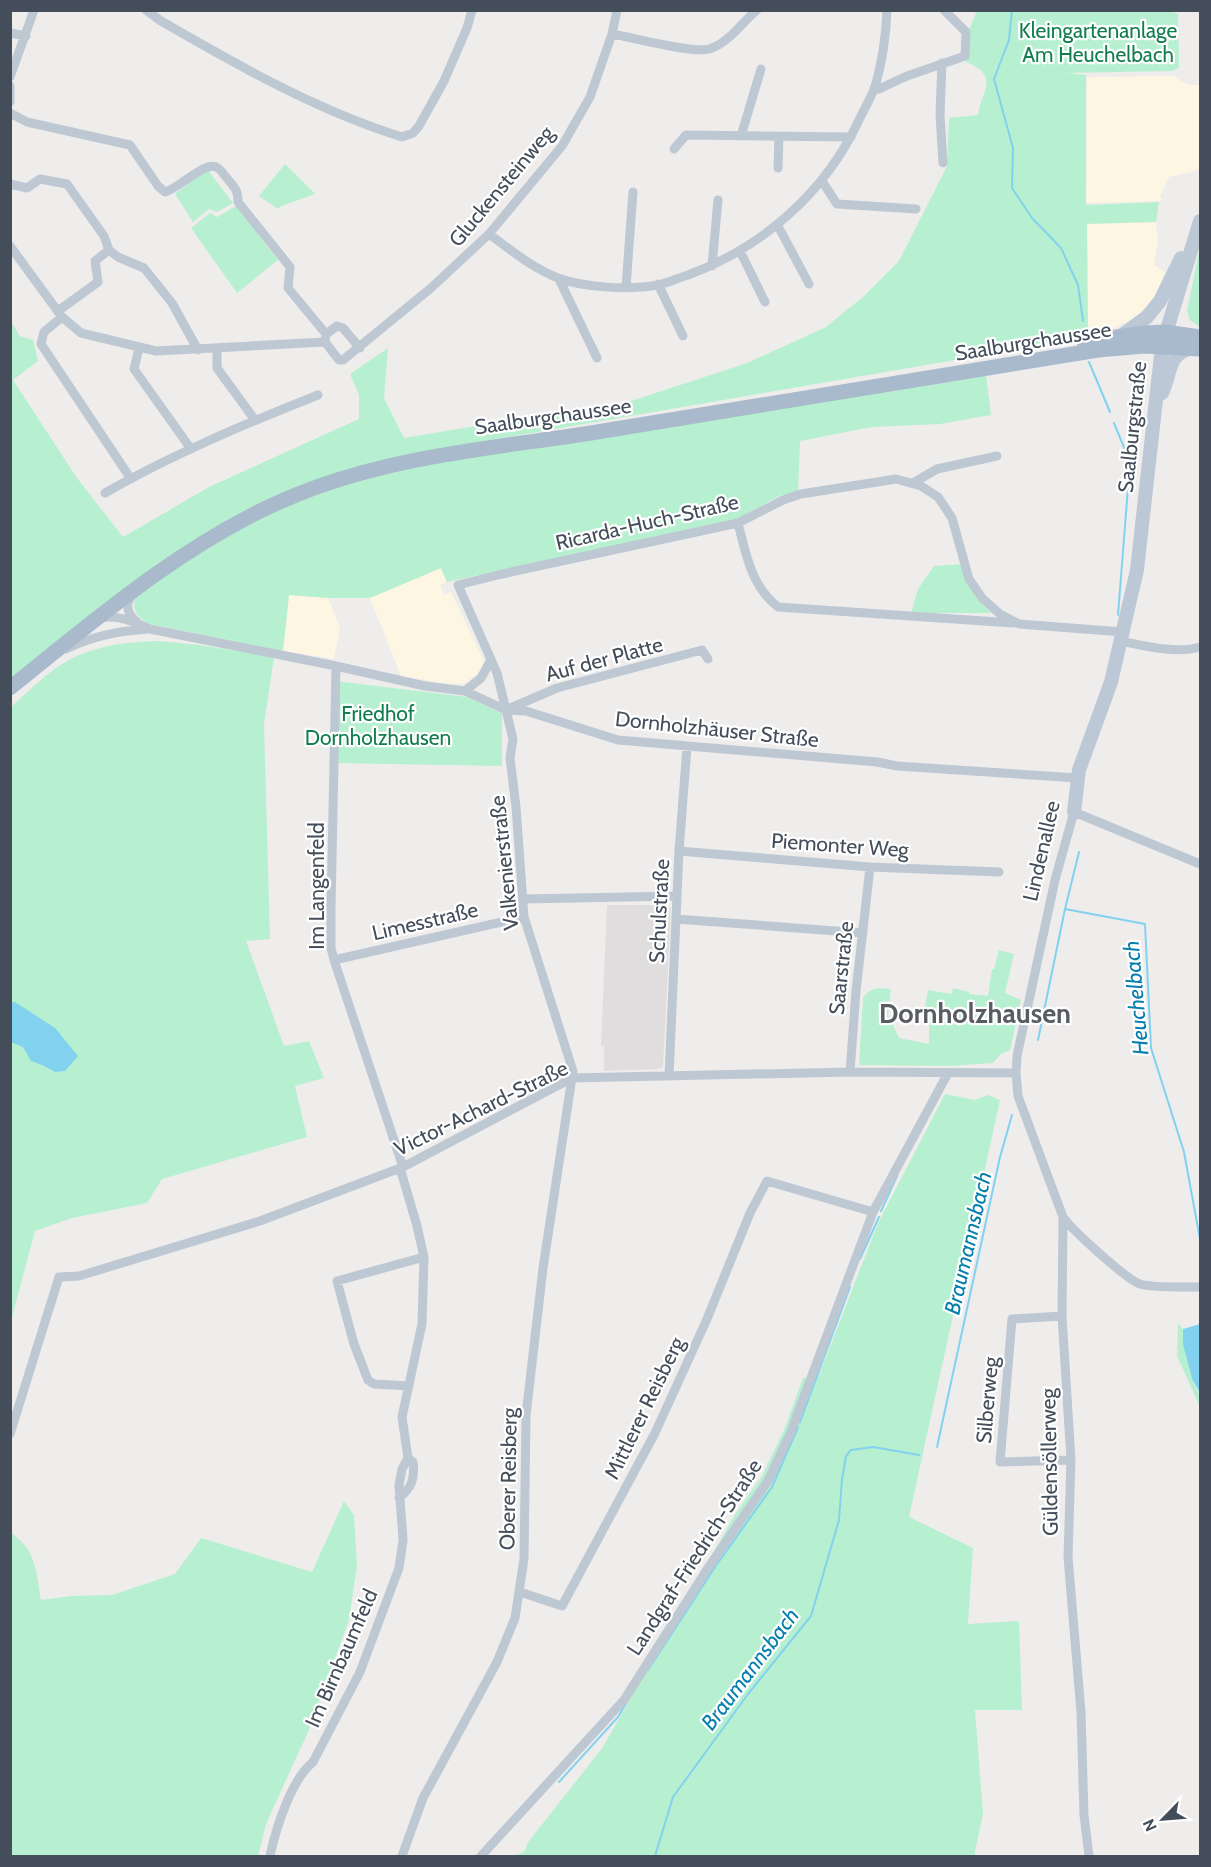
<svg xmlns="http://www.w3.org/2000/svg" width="1211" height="1867" viewBox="0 0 1211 1867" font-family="Cabin,sans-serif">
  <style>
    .commercial { fill: #fcf6e3 }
    .education { fill: #e0ddde }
    .green { fill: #b7f0d0 }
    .water { fill: #82d2ef }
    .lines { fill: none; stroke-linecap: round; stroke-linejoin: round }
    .stream { stroke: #82d2ef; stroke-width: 2 }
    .street { stroke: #bec8d3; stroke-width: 9 }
    .secondary { stroke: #bdc8d7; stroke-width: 14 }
    .primary { stroke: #aabacd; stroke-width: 15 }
    .labels { text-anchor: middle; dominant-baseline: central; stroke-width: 4.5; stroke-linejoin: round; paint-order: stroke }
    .park-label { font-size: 21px; fill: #127e4e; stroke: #fff }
    .street-label { font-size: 21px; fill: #444e5a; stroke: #fff }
    .water-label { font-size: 22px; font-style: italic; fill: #057fac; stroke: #fff }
    .district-label { font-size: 27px; font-weight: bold; fill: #595c61; stroke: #fff }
  </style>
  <rect width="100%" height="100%" fill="#efecec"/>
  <path class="commercial" d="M1173 76 1188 85H1200V168L1196 171 1169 177 1160 196 1163 201 1086 203 1087 77Z
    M1156 222 1158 239 1154 265 1165 272 1154 299 1139 314 1125 323 1113 328 1088 332 1087 223Z
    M441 568 447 582 440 585 444 595 451 592 484 661 480 672 464 684 444 683 401 676 370 598Z
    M289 595 328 598 340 627 334 659 283 651Z"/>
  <path class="education" d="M607 905H665L671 908 663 1067 657 1069 604 1071V1046H601Z"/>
  <path class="green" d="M1166 10 1178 14 1179 68 1171 71 1066 73 1086 75V205L1159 202 1156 222 1087 224 1088 332 1055 342 961 359 432 450 276 497 11 679V322L20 336 33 340 38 361 13 380 77 478 123 537 209 487 359 419V395L350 374 388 348 384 398 404 438 511 420 616 406 747 363 826 327 864 296 899 261 947 166 949 118 978 115C980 93 1002 76 966 62L968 32 977 11Z
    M285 164 315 194 281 206 278 209 259 196Z
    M207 169 233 203 217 212 209 209 193 222 175 194Z
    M236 206 278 260 237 293 191 228 210 213 217 217Z
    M1200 246V327L1190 320 1187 311Z
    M986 375 991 415 940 424 872 427 800 441 798 492 779 496 737 519 447 582 441 568 370 598H328L289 595 283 651 150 624C137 617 131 611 136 595 183 563 230 532 281 508 329 485 384 474 435 461Z
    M963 564 982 604 991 613H911L918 589 934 566Z
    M159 641 199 645 274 657 264 724 270 939 246 941 284 1046 309 1041 324 1078 295 1086 307 1137 162 1179 147 1203 72 1218 35 1231 11 1321V707C29 691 48 671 69 660 97 645 128 642 159 641Z
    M335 681 467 697 502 713V766L332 763Z
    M999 950 1014 954 1005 993 1021 1000 1010 1050 1001 1054 993 1063 949 1066 859 1065 863 998C871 986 879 988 891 989L888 1015 899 1038 929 1044V1019L923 1018 928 990 952 994 953 988 969 992V994L988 996 992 969H994Z
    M945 1094 975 1100 988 1095 1000 1100 909 1517 973 1548 968 1624 1019 1621 1022 1710H975L983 1814 974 1856H514L524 1852 529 1841 603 1747 734 1516 762 1476 784 1430 803 1378 819 1375 878 1223Z
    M1178 1323 1183 1329C1183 1345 1187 1360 1191 1376 1196 1391 1200 1388 1200 1407L1177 1356Z
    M344 1501 354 1515 357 1566 349 1620 308 1732 266 1824 258 1856H11V1533C37 1550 36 1573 41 1600L71 1596 112 1595 175 1574 201 1538 312 1572Z"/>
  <path class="water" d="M10 1002H15L55 1028 78 1056 65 1071 55 1072C51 1069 36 1062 31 1061L23 1047 11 1042Z
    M1200 1324V1393L1192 1379 1183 1344V1329Z"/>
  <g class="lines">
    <path class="stream" d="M1012 10 1009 40 994 79 1013 148 1012 188 1032 218 1061 248 1078 285 1083 321
      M1089 362 1110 412
      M1114 423 1130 462 1118 615
      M1079 852 1065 909 1145 924 1151 1048 1184 1152 1200 1239
      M1038 1040 1065 909
      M881 1211 897 1176
      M860 1259 879 1217
      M800 1422 850 1287
      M937 1447 1000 1157 1012 1115
      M648 1670 715 1567 772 1487 798 1427
      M559 1782 618 1717 627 1702
      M655 1856 673 1797 748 1694 811 1616 839 1520 842 1479 846 1456 851 1450 873 1447 919 1455"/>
    <path class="street" d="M146 10 161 21C239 66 316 110 402 137L413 133 419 126 444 81 467 28 472 10
      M10 33 26 36
      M612 34C631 37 693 54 709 49 728 44 742 22 757 10
      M942 63 940 115 943 163
      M10 77 34 10
      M10 86V102
      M874 88 879 89 907 76 965 56 966 32 944 10
      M10 113 27 122 130 145 158 186 165 192C178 189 205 161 216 167 220 168 223 174 226 177 234 187 238 189 238 202L290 267 288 288 326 334
      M741 136 761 69
      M674 149 686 135 851 137
      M778 168 779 137
      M822 181 837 204 916 209
      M10 184 27 188 40 179 67 184 104 236 109 250 118 257 144 268 172 303 198 350
      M778 226 809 284
      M489 234C511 250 532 268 558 278 585 288 629 290 658 285 668 283 678 278 688 275 763 247 825 193 859 120 864 109 871 98 875 87 882 63 886 36 887 10
      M10 246 62 317 81 333 156 351 325 342
      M740 251 765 302
      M712 266 718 200
      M559 279 597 358
      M658 284 683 336
      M626 287 633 192
      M58 311 98 282 95 261 109 250
      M62 317 44 332 41 344 131 479
      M139 348 134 369 191 449
      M360 348 343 328 337 326 326 334 325 342 339 360H343L431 288 489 234 562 146 590 97 612 34 617 10
      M217 349V368L255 420
      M913 483 937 469 997 456
      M105 493C173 454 245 424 318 395
      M738 523C746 554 751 586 778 607L1013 623
      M133 594C124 605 127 613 137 622
      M100 618C117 614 135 622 150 629L336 666 425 686 465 691 506 710 526 711 618 740 877 762 897 766 1078 778
      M1121 641C1145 646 1176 654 1200 647
      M66 649C93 636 118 631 148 629
      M336 666 331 907V948L334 960 403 1167
      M465 691 481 678 491 660
      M508 709 557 688 702 650 708 659
      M679 851 870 867 999 872
      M523 899 677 896
      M676 919 863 933
      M334 960 524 917
      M850 1072 856 991 870 867
      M669 1076 679 851 687 747
      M1063 1217C1072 1230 1127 1280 1140 1284 1154 1288 1185 1287 1200 1287
      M1062 1316 1012 1319 1000 1462 1071 1460
      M409 1386 374 1384 368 1380 354 1344 337 1281 424 1257
      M10 1434 59 1277 79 1276 260 1221 403 1167 572 1078 850 1072 1016 1073
      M399 1498C412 1488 415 1478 413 1462L408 1458 402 1417 422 1324 424 1257 417 1226 400 1168
      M520 1592 562 1606 655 1433 707 1319 750 1213 767 1181 873 1212
      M270 1856C276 1828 291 1780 313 1762L360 1672 399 1568 403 1540 399 1485 402 1469 408 1458
      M402 1856 423 1798 497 1662 515 1618 524 1559 526 1415 543 1268 573 1071 524 917 516 807 510 758 513 739 497 673 458 585 502 574 738 523 783 500 801 494 896 479 921 486 938 497 952 518 969 579 982 598 1000 614 1019 624 1123 632
      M481 1856 624 1700 708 1568 768 1481 790 1434 873 1212 948 1073
      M1089 1856 1084 1815 1081 1712 1068 1557 1071 1460 1062 1316 1063 1217 1018 1096 1016 1073 1017 1056 1055 880 1074 812 1200 864"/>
    <path class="secondary" d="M1121 336 1147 317 1160 301 1181 258
      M1162 393C1172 373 1166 354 1193 348
      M1074 812 1079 770 1111 682 1137 570 1162 346 1200 221"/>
    <path class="primary" d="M1084 342 1143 333 1165 332 1200 337
      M10 688C96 619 183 544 284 500 385 456 490 449 597 432 764 406 931 378 1098 350L1144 346 1200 349"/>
  </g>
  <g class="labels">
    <g class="park-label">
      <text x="1098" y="30">Kleingartenanlage<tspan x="1098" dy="24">Am Heuchelbach</tspan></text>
      <text x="378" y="713">Friedhof<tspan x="378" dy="24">Dornholzhausen</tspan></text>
    </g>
    <g class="street-label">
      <text transform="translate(501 186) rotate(-50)">Gluckensteinweg</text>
      <text transform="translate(1033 341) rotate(-9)">Saalburgchaussee</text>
      <text transform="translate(553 416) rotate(-8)">Saalburgchaussee</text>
      <text transform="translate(1132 427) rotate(-84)">Saalburgstraße</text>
      <text transform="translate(647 522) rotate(-13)">Ricarda-Huch-Straße</text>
      <text transform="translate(604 659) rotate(-15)">Auf der Platte</text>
      <text transform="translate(717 729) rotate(6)">Dornholzhäuser Straße</text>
      <text transform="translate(840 845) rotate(4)">Piemonter Weg</text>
      <text transform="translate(1041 851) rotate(-77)">Lindenallee</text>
      <text transform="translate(504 863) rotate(-96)">Valkenierstraße</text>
      <text transform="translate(316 886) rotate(-90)">Im Langenfeld</text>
      <text transform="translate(659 911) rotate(-87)">Schulstraße</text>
      <text transform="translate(425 921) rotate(-13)">Limesstraße</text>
      <text transform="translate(841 968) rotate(-84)">Saarstraße</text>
      <text transform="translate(481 1108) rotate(-26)">Victor-Achard-Straße</text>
      <text transform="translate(987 1400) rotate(-85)">Silberweg</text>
      <text transform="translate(644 1408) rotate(-64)">Mittlerer Reisberg</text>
      <text transform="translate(1049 1462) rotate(-91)">Güldensöllerweg</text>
      <text transform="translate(508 1479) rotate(-89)">Oberer Reisberg</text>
      <text transform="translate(694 1557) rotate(-57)">Landgraf-Friedrich-Straße</text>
      <text transform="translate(341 1658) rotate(-66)">Im Birnbaumfeld</text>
    </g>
    <g class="water-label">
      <text transform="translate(1136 998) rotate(-95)">Heuchelbach</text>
      <text transform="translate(968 1243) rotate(-77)">Braumannsbach</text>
      <text transform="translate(750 1669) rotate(-53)">Braumannsbach</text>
    </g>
    <g class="district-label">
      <text x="975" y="1013">Dornholzhausen</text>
    </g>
  </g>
  <rect width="1211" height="1867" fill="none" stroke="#444e5a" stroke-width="24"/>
  <g transform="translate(1163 1819) rotate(245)" stroke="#ffffff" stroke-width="4.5" paint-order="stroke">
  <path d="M0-4.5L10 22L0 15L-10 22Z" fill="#444e5a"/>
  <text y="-9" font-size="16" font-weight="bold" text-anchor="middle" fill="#444e5a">N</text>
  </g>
</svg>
